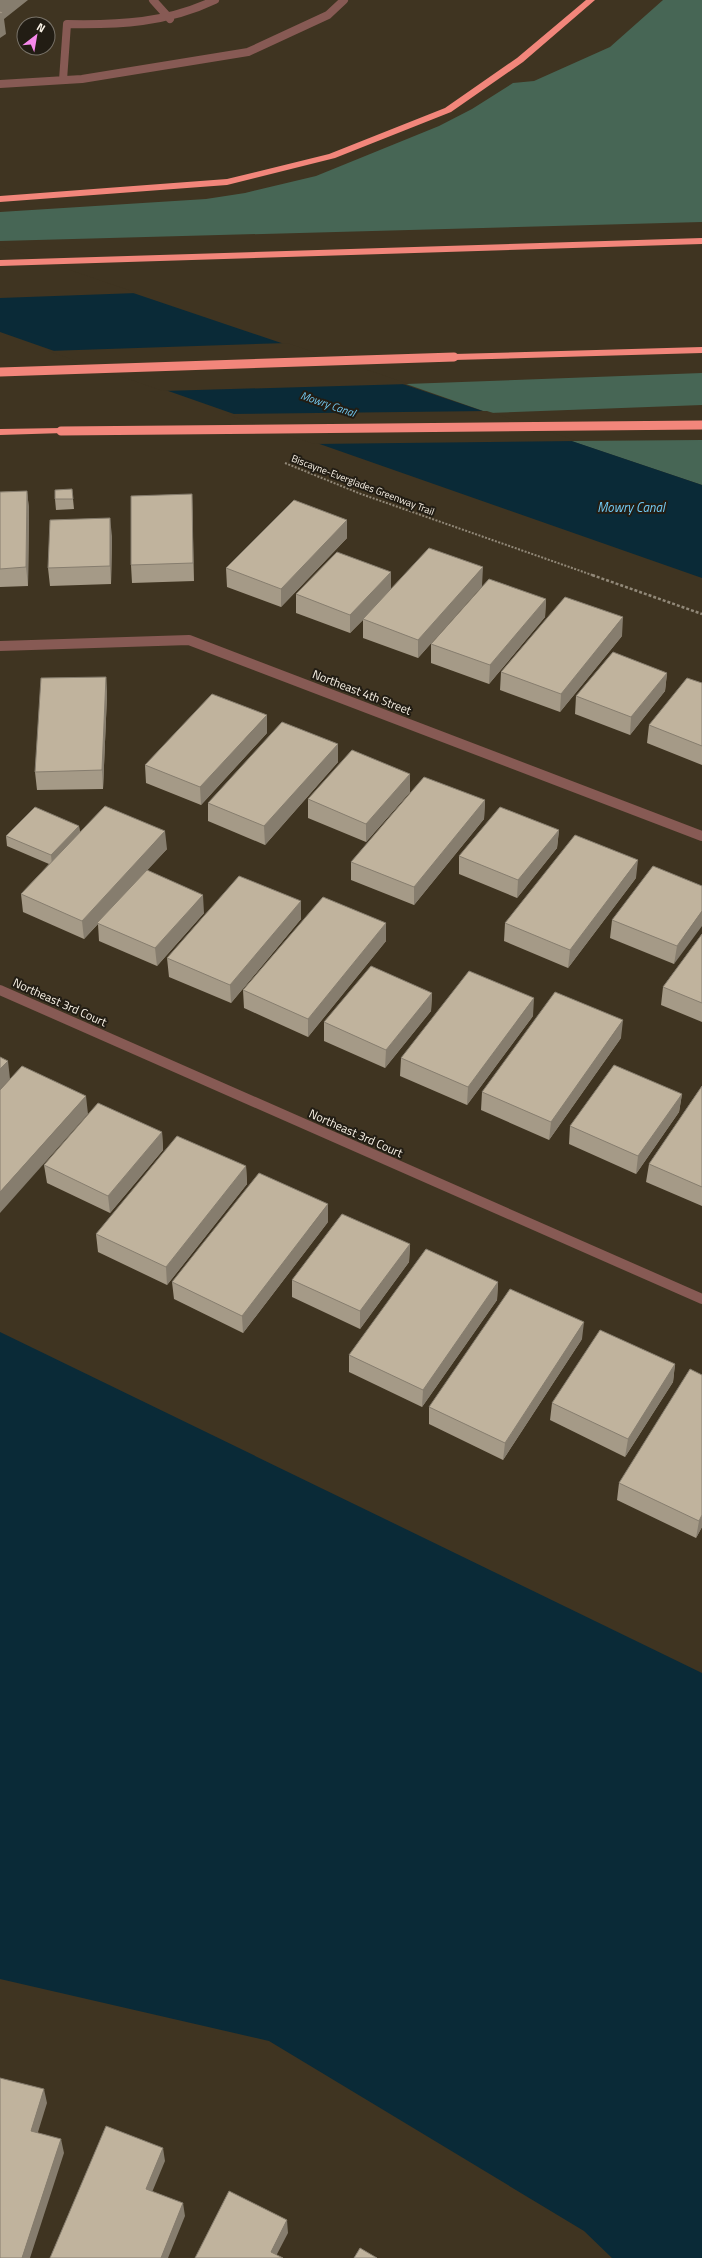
<svg xmlns="http://www.w3.org/2000/svg" width="702" height="2258" viewBox="0 0 702 2258" font-family="'Titillium Web',sans-serif">
  <style>
    .green { fill: #476655 }
    .water { fill: #0a2a37 }
    .pier { fill: #3f3421 }
    .lines { fill: none; stroke-linecap: round; stroke-linejoin: round }
    .path-far1 { stroke: #918878; stroke-width: 2; stroke-dasharray: 2 1.5; stroke-linecap: butt }
    .path { stroke: #918878; stroke-width: 2.5; stroke-dasharray: 3 2; stroke-linecap: butt }
    .service { stroke: #875a54; stroke-width: 8 }
    .minor { stroke: #875a54; stroke-width: 10 }
    .motorway { fill: #f2867b; fill-rule: evenodd }
    .motorway-bridge { stroke: #f2867b; stroke-width: 9 }
    .wall { fill: #a59a87 }
    .shaded-wall { fill: #867d6e }
    .building { fill: #c0b39d; stroke: #867d6e }
    .labels { text-anchor: middle; dominant-baseline: central; stroke-width: 4; stroke-linejoin: round; paint-order: stroke }
    .far-street-label { font-size: 10px; fill: #f9f2e6; stroke: #221d14 }
    .far-water-label { font-size: 11px; font-style: italic; fill: #73ccf6; stroke: #221d14 }
    .street-label { font-size: 12px; fill: #f9f2e6; stroke: #221d14 }
    .water-label { font-size: 13px; font-style: italic; fill: #73ccf6; stroke: #221d14 }
  </style>
  <rect width="100%" height="100%" fill="#3f3421"/>
  <path class="green" d="M663 0H702V222L0 241V212L206 199 245 193 316 176 439 126 472 109 513 83 534 81 610 47Z
    M702 373V405L489 413 406 384Z
    M702 440V485L571 441Z"/>
  <path class="water" d="M0 248 702 485V578L0 332Z
    M0 1332 702 1673V2258H612L584 2231 269 2041 0 1979Z"/>
  <path class="pier" d="M0 246 137 293 0 298Z
    M287 343 409 384 163 391 48 351Z
    M487 411 578 441 314 444 226 414Z"/>
  <g class="lines">
    <path class="path-far1" d="M285 463 361 494 595 576"/>
    <path class="path" d="M592 575 702 614"/>
    <path class="service" d="M153 0 170 19
      M63 80 67 24C119 25 167 23 215 0
      M0 84 82 79 248 52 328 15 344 0"/>
    <path class="minor" d="M0 646 189 640 702 836
      M0 990 702 1299"/>
    <path class="motorway" d="M586 0H595L523 62 451 112 335 158 227 185 0 202V196L227 179 329 154 445 108 517 58Z
      M702 238V244L0 266V260Z
      M702 347V353L454 360 449 357 454 354Z
      M61 428 66 431 64 433 0 435V429Z"/>
    <path class="motorway-bridge" d="M0 372 454 357
      M61 431 702 425"/>
  </g>
  <path class="wall" d="M72 489 74 509 56 510 55 499Z
    M27 491 29 509 28 586 0 587V492Z
    M192 494 194 581 132 583 131 565Z
    M347 520V538L281 607 227 587 226 568Z
    M112 536 111 584 50 586 48 568Z
    M391 572V589L482 586 418 658 363 638V620L350 633 296 613V594Z
    M546 599 545 617 489 684 431 663V644Z
    M622 636 560 712 500 690 501 672Z
    M667 673 665 691 630 735 575 714 576 696Z
    M106 677 107 695 103 789 37 790 35 772Z
    M702 683V765L647 743 649 725Z
    M267 733 201 805 146 783 145 765Z
    M338 744V762L265 845 208 821V803Z
    M410 774V792L366 842 308 818V799Z
    M485 800 484 819 414 905 351 880V862Z
    M79 826 80 833 167 849 147 870 204 913 157 966 99 941 98 924 84 939 23 912 21 894 49 864 7 846 6 836Z
    M559 830 557 848 517 898 459 874V856Z
    M636 878 568 968 504 941 505 923Z
    M702 886 674 964 610 938 612 920Z
    M301 901V919L231 1003 169 977 167 958Z
    M386 923V941L308 1037 244 1008 243 990Z
    M702 934V1022L661 1005 663 987Z
    M432 993 431 1011 385 1068 324 1041V1022Z
    M533 1016 467 1105 400 1076 401 1058Z
    M621 1038 549 1140 481 1110 482 1092Z
    M702 1086V1206L646 1182 649 1164Z
    M682 1094 679 1112 636 1174 569 1144 570 1126Z
    M162 1132 163 1150 110 1213 47 1183 44 1165Z
    M246 1166 247 1184 167 1285 98 1252 96 1234Z
    M328 1222 243 1333 174 1299 172 1282Z
    M410 1244 409 1262 360 1329 292 1297V1280Z
    M498 1282 497 1300 422 1407 349 1372V1355Z
    M582 1339 503 1460 429 1424V1407Z
    M675 1364 673 1382 625 1457 550 1420 552 1403Z
    M702 1375V1527L696 1538 617 1500 619 1483Z"/>
  <path class="shaded-wall" d="M0 0H28L4 19 6 34 0 38Z
    M27 491 29 509 28 586 26 567Z
    M110 518 112 536 111 584 110 566Z
    M347 520V538L281 607V589Z
    M483 567 482 586 418 658V640Z
    M391 572V591L350 633V615Z
    M546 599 545 617 489 684 490 665Z
    M623 617 622 636 560 712 561 694Z
    M667 673 665 691 630 735 631 717Z
    M106 677 107 695 103 789 102 770Z
    M267 715V733L201 805 200 787Z
    M338 744V762L265 845 264 826Z
    M410 774V792L366 842V824Z
    M485 800 484 819 414 905V887Z
    M79 826 80 836 52 865 51 855Z
    M559 830 557 848 517 898 518 880Z
    M165 831 167 849 84 939 82 921Z
    M638 860 636 878 568 968 570 950Z
    M203 895 204 913 157 966 155 948Z
    M301 901V919L231 1003 230 985Z
    M702 911V926L674 964 677 946Z
    M386 923V941L308 1037V1019Z
    M432 993 431 1011 385 1068 386 1050Z
    M534 998 533 1016 467 1105 468 1087Z
    M623 1020 621 1038 549 1140 551 1122Z
    M8 1061 10 1079 0 1090V1069Z
    M682 1094 679 1112 636 1174 638 1156Z
    M86 1096 88 1114 0 1213V1192Z
    M162 1132 163 1150 110 1213 108 1196Z
    M246 1166 247 1184 167 1285 166 1267Z
    M328 1204V1222L243 1333 242 1316Z
    M410 1244 409 1262 360 1329V1311Z
    M498 1282 497 1300 422 1407 423 1390Z
    M584 1322 582 1339 503 1460 505 1443Z
    M675 1364 673 1382 625 1457 628 1439Z
    M702 1515V1527L696 1538 699 1521Z
    M44 2089 47 2103 34 2145 31 2131Z
    M61 2139 64 2153 30 2258H22Z
    M163 2148 165 2161 148 2202 146 2189Z
    M183 2203 185 2216 168 2258H161Z
    M287 2220 288 2233 275 2258 271 2252Z"/>
  <path class="building" d="M0 11 3 12 0 14Z
    M72 489 73 499H55V490Z
    M27 491 26 567 0 569V492Z
    M192 494 193 563 131 565V496Z
    M294 500 347 520 281 589 226 568Z
    M110 518V566L48 568 50 520Z
    M429 548 483 567 418 640 363 619Z
    M337 552 391 572 350 615 296 594Z
    M489 579 546 599 490 665 431 644Z
    M565 597 623 617 561 694 501 672Z
    M613 652 667 673 631 717 576 696Z
    M106 677 102 770 35 772 41 678Z
    M687 678 702 683V746L649 725Z
    M212 694 267 715 200 787 145 765Z
    M282 722 338 744 264 826 208 803Z
    M352 750 410 774 366 824 308 799Z
    M424 777 485 800 414 887 351 862Z
    M105 806 165 831 82 921 21 894Z
    M35 807 79 826 51 855 6 836Z
    M500 807 559 830 518 880 459 856Z
    M575 835 638 860 570 950 505 923Z
    M653 866 702 886V911L677 946 612 920Z
    M147 870 203 895 155 948 97 923Z
    M239 876 301 901 230 985 167 958Z
    M323 897 386 923 308 1019 243 990Z
    M702 934V1003L663 987Z
    M371 966 432 993 386 1050 324 1022Z
    M469 971 534 998 468 1087 401 1058Z
    M555 992 623 1020 551 1122 482 1092Z
    M0 1057 8 1061 0 1069Z
    M614 1065 682 1094 638 1156 570 1126Z
    M22 1066 86 1096 0 1192V1090Z
    M702 1086V1187L649 1164Z
    M98 1103 162 1132 108 1196 44 1165Z
    M177 1136 246 1166 166 1267 96 1234Z
    M259 1173 328 1204 242 1316 172 1282Z
    M342 1214 410 1244 360 1311 292 1280Z
    M426 1249 498 1282 423 1390 349 1355Z
    M510 1289 584 1322 505 1443 429 1407Z
    M600 1330 675 1364 628 1439 552 1403Z
    M690 1369 702 1375V1515L699 1521 619 1483Z
    M0 2078 44 2089 31 2131 61 2139 22 2258H0Z
    M106 2126 163 2148 146 2189 183 2203 161 2258H50Z
    M229 2191 287 2220 271 2252 283 2258H195Z
    M360 2248 377 2258H354Z"/>
  <g class="labels">
    <g class="far-street-label">
      <text transform="translate(363 485) rotate(21)">Biscayne-Everglades Greenway Trail</text>
    </g>
    <g class="far-water-label">
      <text transform="translate(328 404) rotate(19)">Mowry Canal</text>
    </g>
    <g class="street-label">
      <text transform="translate(362 692) rotate(21)">Northeast 4th Street</text>
      <text transform="translate(60 1002) rotate(24)">Northeast 3rd Court</text>
      <text transform="translate(356 1133) rotate(24)">Northeast 3rd Court</text>
    </g>
    <g class="water-label">
      <text x="631" y="507">Mowry Canal</text>
    </g>
  </g>
  <g transform="translate(36 36) rotate(31)"><circle r="19" fill="#221d14" stroke="#787268"/>
  <path d="M0-3L7 15L0 10L-7 15Z" fill="#f788ec"/>
  <text y="-6" font-size="11" font-weight="bold" text-anchor="middle" fill="#f9f2e6">N</text>
  </g>
</svg>
